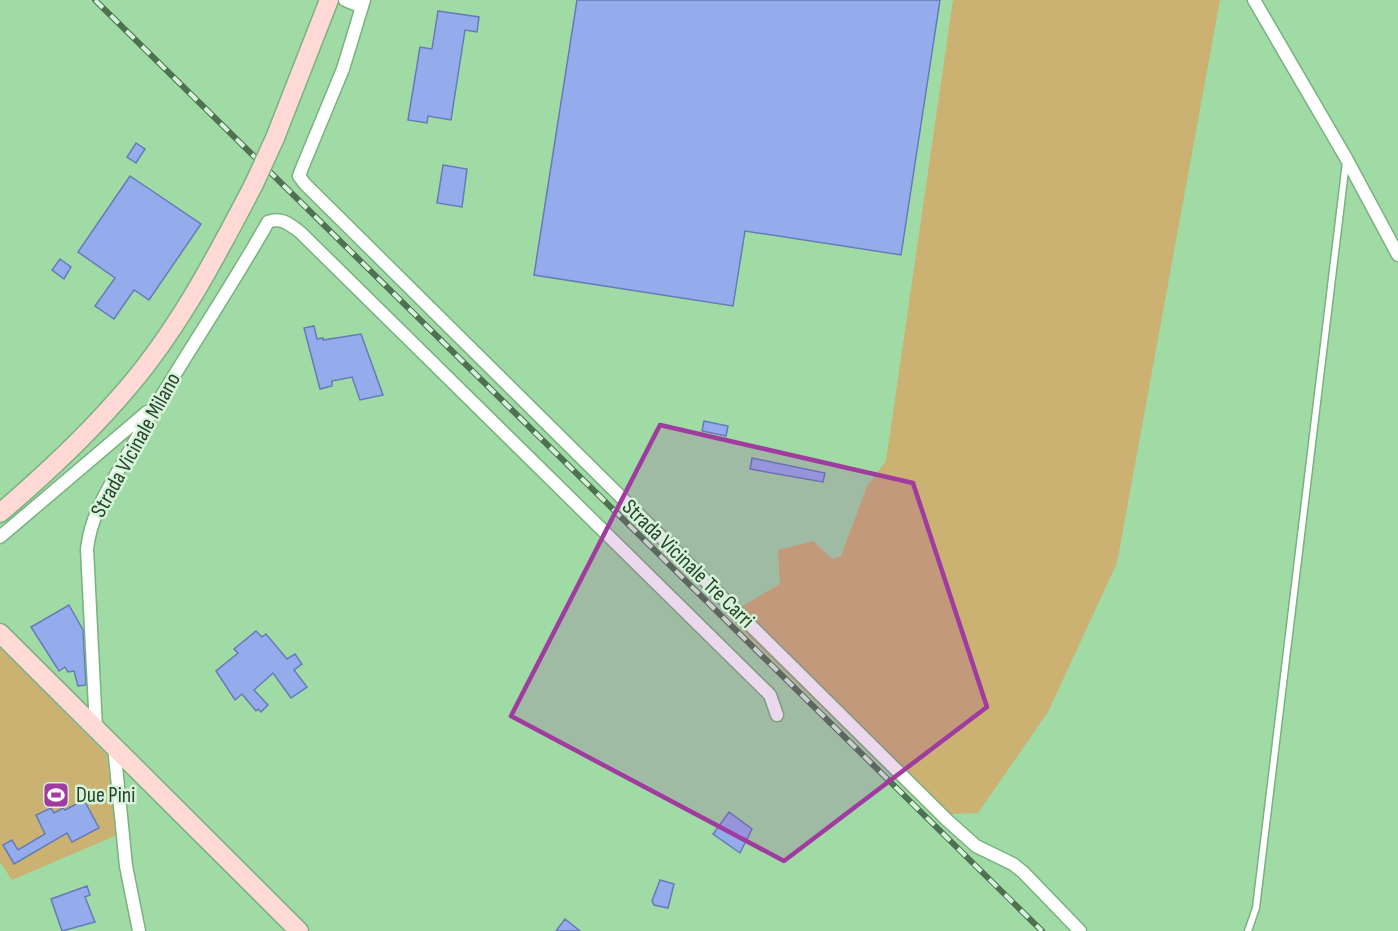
<svg xmlns="http://www.w3.org/2000/svg" width="1398" height="931" viewBox="0 0 1398 931" font-family="'Sofia Sans Condensed',sans-serif">
  <style>
    .green { fill: #cbb172 }
    .building { fill: #94aceb; stroke: #657bb7; stroke-width: 1.5 }
    .lines { fill: none; stroke-linecap: round; stroke-linejoin: round }
    .service-casing { stroke: #78b27f; stroke-width: 9 }
    .minor-casing { stroke: #78b27f; stroke-width: 15 }
    .secondary-casing { stroke: #78b27f; stroke-width: 21 }
    .service { stroke: #fff; stroke-width: 6 }
    .minor { stroke: #fff; stroke-width: 12 }
    .secondary { stroke: #fed9d5; stroke-width: 18 }
    .rail-casing { stroke: #4d7151; stroke-width: 6 }
    .rail { stroke: #d6f4d9; stroke-width: 4; stroke-dasharray: 11; stroke-linecap: butt }
    .secondary-bridge-casing { stroke: #78b27f; stroke-width: 21; stroke-linecap: butt }
    .secondary-bridge { stroke: #fed9d5; stroke-width: 18 }
    .marked { fill: #a03ba0; fill-opacity: 0.2; stroke: #a03ba0; stroke-width: 4.5; stroke-linejoin: round }
    .labels { text-anchor: middle; dominant-baseline: central; stroke-width: 5; stroke-linejoin: round; paint-order: stroke }
    .street-label { font-size: 22px; fill: #29422c; stroke: #d6f4d9 }
    .poi-label { font-size: 22px; fill: #29422c; stroke: #d6f4d9; text-anchor: start }
  </style>
  <rect width="100%" height="100%" fill="#a0dba6"/>
  <path class="green" d="M953 0H1220L1117 563 1048 712 978 813 953 814 942 825 727 615 780 584 778 550 813 541 832 559 841 556 867 486 886 461Z
    M0 647 107 755 117 835 12 880 0 862Z"/>
  <path class="building" d="M577 0H940L901 255 745 231 733 306 534 275Z
    M438 11 479 17 477 32 465 30 451 120 428 116 427 123 408 120 420 47 432 49Z
    M136 143 145 149 136 163 127 157Z
    M443 165 467 169 462 207 437 203Z
    M130 176 201 224 149 300 134 290 114 319 95 306 115 278 78 252Z
    M60 259 71 267 64 279 52 270Z
    M314 326 317 339 323 338V340L361 334 383 395 360 400 352 377 332 381V386L320 389 304 328Z
    M704 421 728 426 726 436 702 431Z
    M752 458 825 473 823 482 750 469Z
    M69 605 83 630 86 685 78 686 74 671 68 672 65 667 59 671 31 627Z
    M256 631 262 637 266 634 287 659 295 654 302 664 294 670 307 687 291 698 273 673 254 690 268 705 261 712 258 709 256 711 242 694 235 700 216 671 238 653 234 649Z
    M84 800 99 828 72 842 67 833 14 864 3 845 12 840 18 850 45 834 36 815 51 808 54 813 63 808 65 810Z
    M729 812 752 829 740 853 713 834Z
    M660 880 674 884 668 908 654 905 652 901Z
    M87 886 90 895 85 897 95 922 62 931 51 899Z
    M565 919 580 931H556Z"/>
  <g class="lines">
    <defs>
      <path id="service" d="M1248 931 1256 908 1346 162"/>
      <path id="minor" d="M345 0 362 7
        M364 0 343 69 302 168 299 176 305 184 947 820 976 846 1013 864 1023 872 1080 931
        M1254 0 1346 158 1398 255
        M0 537 147 412
        M96 728 87 549C91 514 109 488 126 457 170 377 223 302 268 222 282 217 289 224 300 232L770 695 777 715
        M114 746 126 866 139 931"/>
      <path id="secondary" d="M275 138 329 0
        M0 513C41 478 82 440 118 399 175 336 215 259 254 184
        M0 633 299 931"/>
    </defs>
    <use href="#service" class="service-casing"/>
    <use href="#minor" class="minor-casing"/>
    <use href="#secondary" class="secondary-casing"/>
    <use href="#service" class="service"/>
    <use href="#minor" class="minor"/>
    <use href="#secondary" class="secondary"/>
    <defs>
      <path id="rail" d="M95 0 1042 931"/>
    </defs>
    <use href="#rail" class="rail-casing"/>
    <use href="#rail" class="rail"/>
    <defs>
      <path id="secondary-bridge" d="M254 184 275 138"/>
    </defs>
    <use href="#secondary-bridge" class="secondary-bridge-casing"/>
    <use href="#secondary-bridge" class="secondary-bridge"/>
  </g>
  <path class="marked" d="M660 425 913 483 987 707 784 861 511 716Z"/>
  <defs>
    <symbol id="stadium-square" viewBox="-11 -11 22 22"><rect x="-9" y="-9" width="18" height="18" rx="4" fill="#a03ba0" stroke="#d6f4d9"/><path d="M0-5a6.5 5 0 1 0 0 10a6.5 5 0 1 0 0-10ZM-3.5-1.8h7v3.6h-7Z" fill="#fff"/></symbol>
  </defs>
  <g fill-rule="evenodd">
    <use href="#stadium-square" x="41" y="780" width="30" height="30"/>
  </g>
  <g class="labels">
    <g class="street-label">
      <text transform="translate(136 445) rotate(-61)">Strada Vicinale Milano</text>
      <text transform="translate(688 564) rotate(44)">Strada Vicinale Tre Carri</text>
    </g>
    <g class="poi-label">
      <text x="76" y="795">Due Pini</text>
    </g>
  </g>
</svg>
